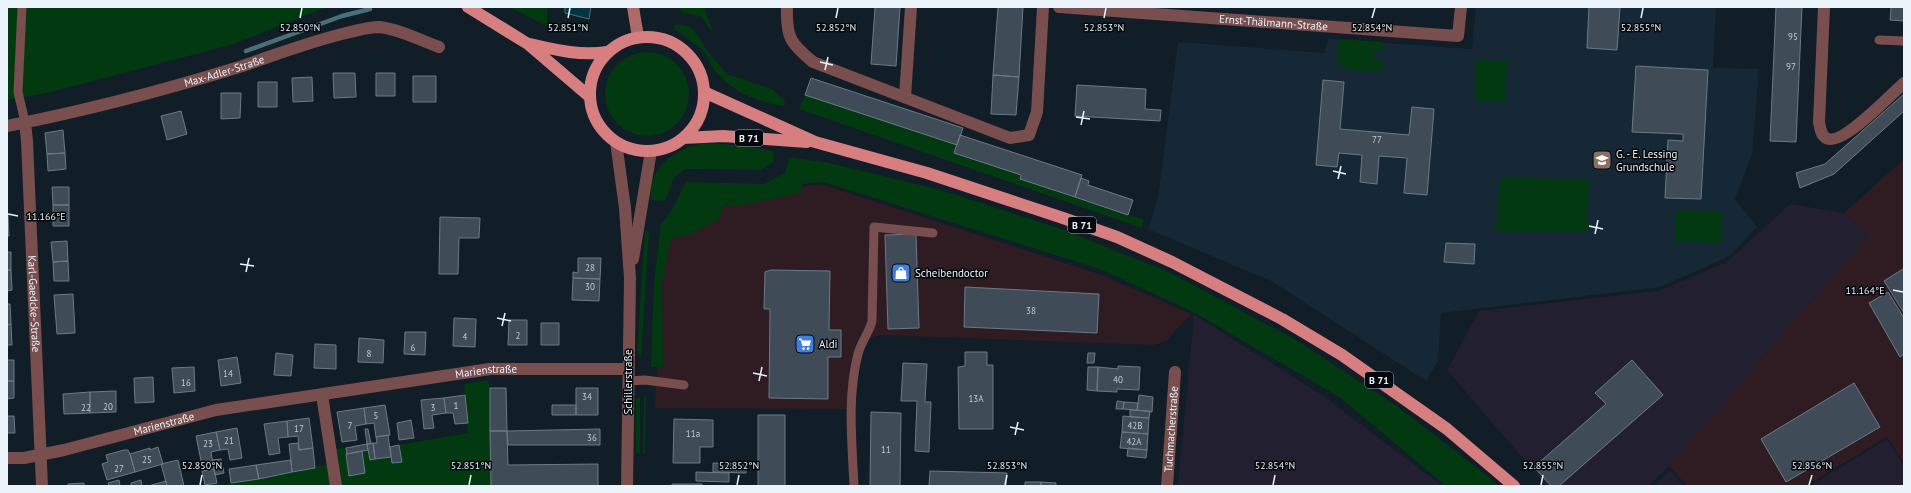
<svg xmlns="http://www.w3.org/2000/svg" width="1911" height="493" viewBox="0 0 1911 493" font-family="'PT Sans',sans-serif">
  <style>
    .commercial { fill: #2e1c22 }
    .industrial { fill: #222030 }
    .built { fill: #162836 }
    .green { fill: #033911 }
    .water { fill: #053640; stroke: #4a6f78 }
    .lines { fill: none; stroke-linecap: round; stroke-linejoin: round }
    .stream { stroke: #4a6f78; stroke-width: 4.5 }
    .building { fill: #3f4c58; stroke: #6c7a87 }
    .lane { stroke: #784e4e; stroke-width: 9 }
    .street { stroke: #784e4e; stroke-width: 12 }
    .secondary { stroke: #ad6a6a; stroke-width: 12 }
    .primary { stroke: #d77f80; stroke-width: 12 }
    .ticks { fill: none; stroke: #ebf4fb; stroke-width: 1.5 }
    .labels { text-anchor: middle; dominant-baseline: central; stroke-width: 3; stroke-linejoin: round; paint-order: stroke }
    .number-label { font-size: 9px; fill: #c0cad2 }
    .shield { fill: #03070b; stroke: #a5adb3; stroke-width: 1 }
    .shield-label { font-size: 10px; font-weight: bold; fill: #ebf4fb }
    .street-label { font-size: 11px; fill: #ebf4fb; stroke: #03070b }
    .poi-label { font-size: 11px; fill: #ebf4fb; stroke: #03070b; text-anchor: start }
    .ticks-label { font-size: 10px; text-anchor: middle; fill: #ebf4fb; stroke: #03070b; stroke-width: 3; stroke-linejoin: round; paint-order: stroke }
  </style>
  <rect width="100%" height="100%" fill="#111d27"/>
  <path class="commercial" d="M1904 159V463L1887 437 1805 486H1687L1669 466 1868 235 1844 213Z
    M820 184 1099 274 1191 314 1166 341 1154 345 880 335 856 342 848 409 655 408 663 228 725 197Z"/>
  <path class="industrial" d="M1790 204 1844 213 1868 235 1669 466 1648 486H1547L1447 370 1479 311 1659 291 1727 262Z
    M1194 315 1322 395 1442 486H1178Z
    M1887 439 1904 466V486H1810Z
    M1670 471 1684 486H1654Z"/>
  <path class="built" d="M1476 7H1716L1713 68 1759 69 1752 154 1735 199 1757 227 1730 256 1660 287 1441 313 1438 361 1426 381 1273 282 1148 229 1158 198 1178 42 1324 53 1328 39 1472 49Z"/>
  <path class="green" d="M7 7H327L231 45 47 93 7 100Z
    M509 7H547V26Z
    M677 7H704L714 34 700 16 684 13Z
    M673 24 688 26 697 34 706 49 727 74 772 89 785 101 784 106C758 103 731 91 714 70 711 66 709 59 706 54 698 45 685 37 675 29Z
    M1339 39 1382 42 1385 50H1374L1373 60 1384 61V65L1377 72 1350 70 1339 64 1337 57Z
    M605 94a42 42 0 1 1 84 0a42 42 0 1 1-84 0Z
    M1476 60 1507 61 1505 102 1475 101Z
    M805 95 957 145 1021 175 1020 179 1144 220 1142 228 799 109Z
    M704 143 737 145 774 151 773 162 761 170 685 169 674 178 665 201 651 200C648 167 674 149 704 143Z
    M789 157 829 163 941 190 1064 230 1169 272 1296 340 1401 409 1486 475 1498 486H1446L1338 396 1195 313 1100 269 823 182 802 184V193L738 206H723L719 219 692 234 671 238 662 283 663 367H651L654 281 661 224 671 211 686 182 764 184 785 173Z
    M1500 177 1589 180 1587 231 1496 232Z
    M1676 210 1722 212 1721 243 1675 241Z
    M645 231H649L641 358 637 351Z
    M488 380 490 388 491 486H336L331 450 367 444 370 460 391 457 392 463 402 462 399 445 468 433 464 384Z
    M646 394 645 454H643L644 395Z
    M640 397V454L636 452V399Z
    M331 464 334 486H197L217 483 223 485Z"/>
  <path class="water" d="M565 7H591L589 19 565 13Z"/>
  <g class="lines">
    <path class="stream" d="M246 51 342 16 370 9"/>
  </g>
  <path class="building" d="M875 7H900L896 66 871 64Z
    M998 7H1023L1019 77 993 75Z
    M1589 7H1620L1617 50 1587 48Z
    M1776 7H1802L1796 142 1770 141Z
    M1891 7H1904V21L1890 20Z
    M1636 66 1708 70 1701 199 1665 198 1668 140 1683 141V134L1632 132Z
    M333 73H355L356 97 334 98Z
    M376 73H395V96H376Z
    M993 75 1019 77 1016 115 991 114Z
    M413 76H436V102H413Z
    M312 77 313 101 293 102 292 78Z
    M811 78 963 128 957 145 805 95Z
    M1323 80 1344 82 1340 129 1409 135 1412 107 1434 109 1427 195 1404 193 1407 158 1379 156 1377 184 1360 182 1362 155 1339 153 1337 167 1316 165Z
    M258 82H277V107H258Z
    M1077 85 1146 89 1145 109 1161 110 1160 121 1075 116Z
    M221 93H241L240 118 221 119Z
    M1904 94V111L1834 174 1800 188 1796 173 1825 164Z
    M181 111 187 134 167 140 161 116Z
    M63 130 65 153 47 154 45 133Z
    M960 135 1082 175 1075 197 1020 179 1021 175 954 153Z
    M65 153 66 169 48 171 47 154Z
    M1081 178 1089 181 1088 185 1133 200 1128 215 1075 197Z
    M52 187H69V205H53Z
    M53 205H69V226H53Z
    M7 215H8L9 236H7Z
    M440 217 480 218 479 238H459L458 274H439Z
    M916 234 919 328 888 329 885 235Z
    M67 241 68 261 53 262 51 242Z
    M1446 243 1475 244 1474 264 1444 262Z
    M7 252H11V270H7Z
    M578 258H601L600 279 573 278V272L578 273Z
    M68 261 69 281H54L53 262Z
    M1903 269 1904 271V313L1884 281Z
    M7 270H11L12 290 7 291Z
    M771 270 830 271 829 330H841V357H828V399L769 398 770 309H764L765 272Z
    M573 278 600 279 599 301 572 300Z
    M965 287 1099 294 1097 333 964 327Z
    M1888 292 1904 318V354L1900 357 1869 303Z
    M73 294 75 333 57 334 54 295Z
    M7 304H10L11 324 7 325Z
    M454 318 476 319 475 347 453 346Z
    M509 320H527V345H508Z
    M541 323H559V345H541Z
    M11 324 12 345H7V325Z
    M405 332H426L425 355 404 354Z
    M359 338 384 340 383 363 358 362Z
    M315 344 336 345V369L314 368Z
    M965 352H987V365H993V429H959L958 367 965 366Z
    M276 353 293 355 291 376 274 375Z
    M1088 353H1095L1094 363H1087Z
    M237 357 241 383 221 386 218 360Z
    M7 360H14V381H7Z
    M1632 360 1663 395 1559 486H1551L1534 467 1606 404 1595 393Z
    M903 363 927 364 925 402H931L929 452 915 451 917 401H901Z
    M1118 366 1140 367 1139 390 1117 389V392L1097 391 1098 367 1118 369Z
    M194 367 195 391 174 393 172 368Z
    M1088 367H1098L1097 391 1087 390Z
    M153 377 154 402 135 403 134 378Z
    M7 381H14V398L7 399Z
    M1854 383 1880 427 1786 482 1761 439Z
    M490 388H506L507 431H490Z
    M576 388H598V415H576Z
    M116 391V412L90 413V392Z
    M90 392V413L64 414 63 394Z
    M465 395 468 423 455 424 453 413H446L444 398Z
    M1139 395 1153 397 1152 412 1137 410Z
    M444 398 446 413 432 415 434 428 424 429 421 400Z
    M1117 401 1124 402 1123 409H1116Z
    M1124 402 1138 403 1137 410 1123 409Z
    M385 405 390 435 376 437 374 423 366 424 364 408Z
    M552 405H576V415H552Z
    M364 408 366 424 355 426 357 440 342 442 337 412Z
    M1130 410 1150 411 1149 418 1130 417Z
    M871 412 901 413 900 486H870Z
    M758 415H785V486H758Z
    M7 416H14L15 433H7Z
    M1123 416 1149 418 1148 434 1122 432Z
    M309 418 313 448 299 450 298 436 288 437 287 421Z
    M674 419 713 420V447H700V463H673Z
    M411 420 414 438 399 440 397 423Z
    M287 421 288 437 278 438 280 453 269 455 264 424Z
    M237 428 242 458 230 460 228 449 220 450 216 432Z
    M365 429H368L371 444H367Z
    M600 429V445H508L507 431Z
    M490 431H507L508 465 598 464V486H491Z
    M216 432 220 450 211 452 213 464 202 466 196 436Z
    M1122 432 1148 434 1147 450 1120 448Z
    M388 435 391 457 375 459 373 443H377L376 437Z
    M298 443 299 450 313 448 315 468 292 472 289 444Z
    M373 443 375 459 370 460 367 444Z
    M367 444 368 450 347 454 346 448Z
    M399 445 402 462 392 463 390 447Z
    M158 447 163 464 135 472 130 454 150 448V450Z
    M1128 448 1147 450 1146 458 1127 456Z
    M124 450H128L130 454 135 472 107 480 102 464 108 462 106 455Z
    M362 451 365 473 349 476 346 454Z
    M221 459 224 473 215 475 212 460Z
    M178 460 184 486H167L161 464Z
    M291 460 292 472 259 479 256 465Z
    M713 463 746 464V473L713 472Z
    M256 465 259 479 231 483 229 469Z
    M214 469 217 483 205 485 202 471Z
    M930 471 1007 473 1006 486H929Z
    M696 472 729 473V482L696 481Z
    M119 480 120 486H109L108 483Z
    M141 480 142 486H131V483Z
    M166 481 167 486H148Z
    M1025 482H1041V486H1025Z
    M1041 482 1056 483V486H1041Z
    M84 483V486H68V484Z
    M672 484H702V486H672Z"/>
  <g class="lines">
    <path class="lane" d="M22 7 18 92 25 122
      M1879 40 1904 41
      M629 381 645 380 684 385
      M854 486C852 443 847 396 858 354 861 342 869 333 872 321L874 227 933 233"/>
    <g class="street">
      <path d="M787 7C786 37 790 43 813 62L1010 138 1029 135 1037 112 1043 7"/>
      <path id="s1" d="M1059 7 1458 36 1461 7"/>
      <path d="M1824 7 1819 122C1820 128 1821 135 1826 138 1841 148 1892 93 1904 83"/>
      <path d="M905 97 911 7"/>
      <path id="s2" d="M25 122 27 141 42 486"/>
      <path id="s3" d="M7 126C84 111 161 91 236 68 273 56 308 42 346 33 356 31 368 27 379 27 399 29 420 40 439 47"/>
      <path d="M616 142 625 208 630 278 627 486"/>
      <path d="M633 259 651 151"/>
      <path d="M322 395 336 486"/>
      <path id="s4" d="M7 458H24L64 450 216 410 490 369H628"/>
      <path id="s5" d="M1167 486 1175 372"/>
    </g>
    <path class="secondary" d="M633 7 638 37"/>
    <path class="primary" d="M468 7 528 44 590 97
      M590 94a57 57 0 1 1 114 0a57 57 0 1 1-114 0Z
      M530 44C556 50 580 56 607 52
      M704 92 815 142 927 173 1063 218 1117 237 1172 262 1282 319 1342 355 1447 429 1514 486
      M683 138 723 136 807 142"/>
  </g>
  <path class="ticks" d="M300 18 302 8M568 18 570 8M836 18 838 8M1104 18 1106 8M1372 18 1375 8M1641 18 1643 8M820 62 833 65M825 70 828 57M1076 117 1090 119M1081 125 1084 111M1333 171 1346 174M1338 179 1341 166M8 214 18 216M1589 226 1603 229M1595 234 1598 220M240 264 254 266M246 272 249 258M1893 290 1903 292M497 318 511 321M502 326 505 313M753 373 767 376M759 381 762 367M1010 427 1024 430M1015 435 1018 422M200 485 202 475M469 485 471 475M737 485 739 475M1005 485 1007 475M1273 485 1275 475M1541 485 1543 475M1809 485 1812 475"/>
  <defs>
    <symbol id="school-square" viewBox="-11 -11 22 22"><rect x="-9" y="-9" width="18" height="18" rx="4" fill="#8d6e63" stroke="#03070b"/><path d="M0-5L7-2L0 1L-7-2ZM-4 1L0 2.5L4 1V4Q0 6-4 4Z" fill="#fff"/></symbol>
    <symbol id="shop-square" viewBox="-11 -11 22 22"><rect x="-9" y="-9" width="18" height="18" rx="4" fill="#3f7fe0" stroke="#03070b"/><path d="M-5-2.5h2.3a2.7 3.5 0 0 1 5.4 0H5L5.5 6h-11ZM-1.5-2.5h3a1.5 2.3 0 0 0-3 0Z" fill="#fff"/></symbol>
    <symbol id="supermarket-square" viewBox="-11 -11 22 22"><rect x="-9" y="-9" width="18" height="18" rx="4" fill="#3f7fe0" stroke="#03070b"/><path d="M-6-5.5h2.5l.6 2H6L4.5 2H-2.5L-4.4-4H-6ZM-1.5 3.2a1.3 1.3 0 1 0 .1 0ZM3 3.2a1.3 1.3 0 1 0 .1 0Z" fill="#fff"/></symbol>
  </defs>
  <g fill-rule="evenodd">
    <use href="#school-square" x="1591" y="149" width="22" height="22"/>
    <use href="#shop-square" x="890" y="262" width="22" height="22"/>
    <use href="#supermarket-square" x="794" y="333" width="22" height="22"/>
  </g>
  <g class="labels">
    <g class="number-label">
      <text x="1793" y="36">95</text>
      <text x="1791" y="66">97</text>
      <text x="1377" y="139">77</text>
      <text x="590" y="267">28</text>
      <text x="590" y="286">30</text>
      <text x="1031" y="310">38</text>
      <text x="518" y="335">2</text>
      <text x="465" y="336">4</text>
      <text x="413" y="347">6</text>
      <text x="369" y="353">8</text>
      <text x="228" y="373">14</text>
      <text x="1118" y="379">40</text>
      <text x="186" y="382">16</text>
      <text x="587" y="396">34</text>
      <text x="976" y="398">13A</text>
      <text x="456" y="405">1</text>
      <text x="108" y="406">20</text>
      <text x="86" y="407">22</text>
      <text x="433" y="407">3</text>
      <text x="376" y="415">5</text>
      <text x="350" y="425">7</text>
      <text x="1135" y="425">42B</text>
      <text x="299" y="428">17</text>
      <text x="693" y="433">11a</text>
      <text x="592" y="437">36</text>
      <text x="229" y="440">21</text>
      <text x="1134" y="441">42A</text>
      <text x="208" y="443">23</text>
      <text x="886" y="449">11</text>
      <text x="147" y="459">25</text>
      <text x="119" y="468">27</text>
    </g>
    <g class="shield">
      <rect x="735" y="130" width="28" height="16" rx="3"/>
      <rect x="1068" y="217" width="28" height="16" rx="3"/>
      <rect x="1365" y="372" width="28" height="16" rx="3"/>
    </g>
    <g class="shield-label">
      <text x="749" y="138">B 71</text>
      <text x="1082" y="225">B 71</text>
      <text x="1379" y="380">B 71</text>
    </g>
    <g class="street-label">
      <text stroke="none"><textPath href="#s1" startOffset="215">Ernst-Thälmann-Straße</textPath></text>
      <text stroke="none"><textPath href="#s3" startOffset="224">Max-Adler-Straße</textPath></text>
      <text stroke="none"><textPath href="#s2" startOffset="182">Karl-Gaedcke-Straße</textPath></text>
      <text stroke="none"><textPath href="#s4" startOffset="488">Marienstraße</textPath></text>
      <text transform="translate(628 382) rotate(-90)">Schillerstraße</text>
      <text stroke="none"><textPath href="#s4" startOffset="161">Marienstraße</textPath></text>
      <text stroke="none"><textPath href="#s5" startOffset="57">Tuchmacherstraße</textPath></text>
    </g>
    <g class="poi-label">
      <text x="1616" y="154">G. - E. Lessing<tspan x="1616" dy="13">Grundschule</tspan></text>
      <text x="915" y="273">Scheibendoctor</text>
      <text x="819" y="344">Aldi</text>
    </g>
  </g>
  <g class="ticks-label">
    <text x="300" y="31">52.850°N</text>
    <text x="568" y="31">52.851°N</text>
    <text x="836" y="31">52.852°N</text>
    <text x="1104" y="31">52.853°N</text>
    <text x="1372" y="31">52.854°N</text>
    <text x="1641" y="31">52.855°N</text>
    <text x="46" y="220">11.166°E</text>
    <text x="1865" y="294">11.164°E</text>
    <text x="202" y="469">52.850°N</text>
    <text x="471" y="469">52.851°N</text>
    <text x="739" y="469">52.852°N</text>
    <text x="1007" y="469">52.853°N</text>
    <text x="1275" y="469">52.854°N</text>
    <text x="1543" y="469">52.855°N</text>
    <text x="1812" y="469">52.856°N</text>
  </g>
  <rect width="1911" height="493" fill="none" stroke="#ebf4fb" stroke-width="16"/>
</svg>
